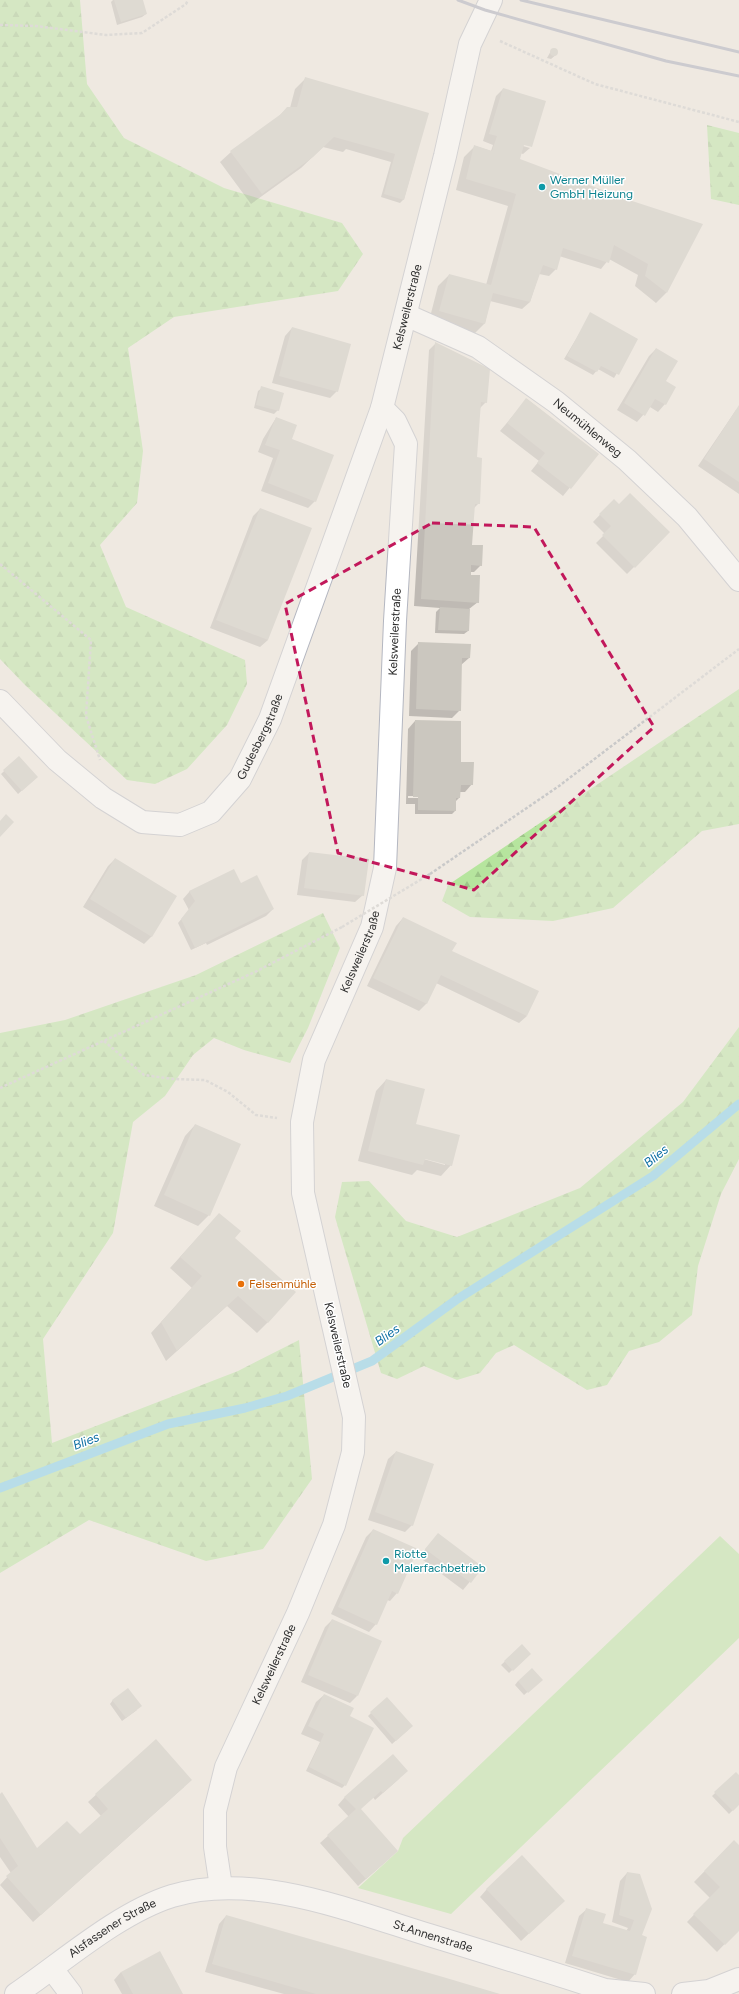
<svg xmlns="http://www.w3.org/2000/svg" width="739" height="1994" viewBox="0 0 739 1994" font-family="Figtree,sans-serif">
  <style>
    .grass { fill: #b6e59e }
    .forest { fill: url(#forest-firs) }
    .shadow { fill: #0003; fill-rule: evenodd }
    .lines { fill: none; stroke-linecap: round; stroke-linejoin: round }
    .stream { stroke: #75cff0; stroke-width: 9 }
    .building { fill: #cbc7bf }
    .minor-casing { stroke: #b4b7c1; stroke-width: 24 }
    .secondary-casing { stroke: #b4b7c1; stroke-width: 24 }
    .path { stroke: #c9c9c9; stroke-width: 2.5; stroke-dasharray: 3 2; stroke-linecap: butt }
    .minor { stroke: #fff; stroke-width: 22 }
    .secondary { stroke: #fff; stroke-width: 22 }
    .rail { stroke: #a3a6b8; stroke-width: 3 }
    .path-bridge { stroke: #c9c9c9; stroke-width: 2.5; stroke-dasharray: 3 2; stroke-linecap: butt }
    .marked { fill: none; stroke: #c2185b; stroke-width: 3; stroke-dasharray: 8 5; stroke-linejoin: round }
    .culture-dot { fill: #0f9aa8; stroke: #fff; stroke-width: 1.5 }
    .food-dot { fill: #e8710a; stroke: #fff; stroke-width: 1.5 }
    .labels { text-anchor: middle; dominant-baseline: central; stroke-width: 3; stroke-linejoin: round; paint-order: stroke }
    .culture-label { font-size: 12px; fill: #0d838f; stroke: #fff; text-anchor: start }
    .street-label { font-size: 12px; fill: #2e2e2e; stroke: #fff }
    .food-label { font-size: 12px; fill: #c56008; stroke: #fff; text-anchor: start }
    .water-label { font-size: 13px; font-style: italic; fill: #0d6fa3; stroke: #fff }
  </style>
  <defs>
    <pattern id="forest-firs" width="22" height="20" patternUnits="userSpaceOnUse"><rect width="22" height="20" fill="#b6e59e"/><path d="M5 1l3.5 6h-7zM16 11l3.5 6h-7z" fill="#9dc588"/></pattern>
  </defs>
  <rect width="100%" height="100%" fill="#efe9e1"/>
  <path class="grass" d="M720 1536 739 1554V1638L451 1914 358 1888 398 1851 403 1838Z"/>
  <path class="forest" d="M0 0H80L87 84 124 138 224 188 342 223 363 254 338 291 174 317 128 348 143 451 137 503 100 545 126 607 245 660 247 684 227 725 187 769 155 784 127 780 25 685 0 659Z
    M707 125 739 133V205L711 199Z
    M739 689V824L702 831 613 908 553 921 470 917 442 901 448 885Z
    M323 913 340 948 308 1028 290 1063 244 1050 214 1038 193 1055 165 1096 133 1122 113 1233 43 1339 52 1443 238 1371 299 1340 312 1479 263 1549 206 1561 89 1520 0 1573V1033L65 1020 196 975Z
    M739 1027V1159L721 1194 698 1266 692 1315 659 1342 629 1351 607 1385 587 1390 514 1345 496 1353 480 1373 457 1380 424 1366 397 1379 381 1373 335 1217 342 1182 369 1181 406 1221 457 1237 580 1188 683 1102Z"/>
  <path class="shadow" d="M113 0H142L146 14 142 17 117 25 111 2Z
    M552 49H555L557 54 551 59 547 58Z
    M306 78 415 160 404 199 400 203 381 197 391 162 346 149 343 152 323 147 301 168 251 204 220 162 231 152 277 118 287 108H290L295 89Z
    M503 89 523 146 530 148 523 154 520 153 518 160 629 201 701 224 666 293 656 303 635 286 638 275 609 259 601 269 559 256 556 269 549 276 539 274 530 302 522 309 490 301 485 323 474 334 429 321 438 286 449 275 486 285 508 206 456 190 464 157 475 146 491 151 493 145 483 141 496 96Z
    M591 314 637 339 614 378 598 369 593 375 564 359Z
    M292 328 337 391 330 398 272 383 285 336Z
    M436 343 486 402 479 409 476 458 479 503 473 509 471 546 481 565 474 572H470L478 602 469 609 468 631 464 634 435 633 436 612 440 608 414 606 429 350Z
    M656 349 664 381 665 404 658 412 650 407 637 422 617 410 649 356Z
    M262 388 278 410 274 414 254 408 258 391Z
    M527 399 597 454 563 496 531 471 539 461 500 431Z
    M736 410 739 412V494L698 466Z
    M276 418 290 440 315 501 308 508 261 491 273 458 258 452 263 439Z
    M614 500 619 506 669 532 627 574 596 543 605 534 593 522Z
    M260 509 268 640 260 647 210 628 253 516Z
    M419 643 469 658 461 665 460 710 452 718 409 716 411 651Z
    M415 721 460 763 472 784 465 792H459V798L455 802V811L452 814H415V804H406L408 729ZM408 796H420L418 798H408Z
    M19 757 37 777 18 794 1 774Z
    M309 853 363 895 355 902 297 895 302 860Z
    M115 859 152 936 144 944 83 907 108 866Z
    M240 884 273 909 266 916 207 945 206 943 191 950 178 923 189 910 183 899 190 891Z
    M403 918 451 952 527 1016 519 1023 436 983 426 1004 419 1011 367 986 396 926Z
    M386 1080 415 1125 451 1165 441 1176 417 1170 412 1175 358 1161 376 1091ZM420 1157 445 1163V1165L420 1158Z
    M195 1125 209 1215 198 1226 154 1206 185 1136Z
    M219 1214 233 1238 268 1322 257 1333 227 1306 166 1361 151 1333 192 1288 170 1268Z
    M396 1452 412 1525 405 1532 368 1520 388 1459Z
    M373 1530 397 1593 390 1601 387 1600 376 1624 369 1632 331 1614 366 1537Z
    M438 1534 482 1567 463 1590 419 1557Z
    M332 1620 357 1696 350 1703 301 1682 325 1627Z
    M522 1646 529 1654 509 1673 501 1665Z
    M541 1680 524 1695 515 1685 518 1681Z
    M324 1695 349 1717 345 1785 342 1788 306 1771 320 1742 301 1734 316 1702Z
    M113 1700 137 1710 122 1721 110 1704Z
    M371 1713 408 1730 392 1744 368 1716Z
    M156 1740 184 1787 33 1922 0 1885 11 1873 0 1857V1795L37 1850 80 1836 101 1816 88 1802Z
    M736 1773 739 1777V1804L729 1814 712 1796Z
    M400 1778 375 1800 373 1797 360 1809 390 1858 358 1886 320 1843 349 1817 338 1805 345 1797Z
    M734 1841 739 1846V1929L717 1952 687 1922 710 1898 694 1882Z
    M627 1873 641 1935 635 1974 628 1982 565 1963 579 1916 587 1909 602 1924 626 1931 628 1928 612 1922 620 1881Z
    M487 1889 556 1908 521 1941 480 1897Z
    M226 1916 498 1994H284L205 1972 219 1924Z
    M121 1972 182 1994H122L114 1980Z"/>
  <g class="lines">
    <path class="stream" d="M0 1488 168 1424 245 1408 287 1396 372 1361 456 1300 653 1176 739 1104"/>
  </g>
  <path class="building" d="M114 0H143L147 14 121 22Z
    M550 52a4 4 0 1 1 8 0a4 4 0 1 1-8 0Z
    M305 77 429 113 404 200 384 194 395 154 334 137 313 157 262 194 230 151 281 114 287 107H297Z
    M503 88 546 101 532 147 524 145 520 159 629 200 703 224 667 293 645 276 648 264 614 245 609 263 563 248 557 270 543 265 530 302 493 293 485 324 439 311 449 274 491 285 516 194 466 179 474 145 492 151 497 136 489 134Z
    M590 312 638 339 619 375 601 366 597 372 567 356Z
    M292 327 351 344 338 392 279 376Z
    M435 342 490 369 487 403 481 402 477 457 482 458 480 504H475L472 545H483L482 566 471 565V575H480L479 603 421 599Z
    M656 348 678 361 666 381 676 387 666 405 655 399 645 416 624 403Z
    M261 386 284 393 279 411 256 405Z
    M526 398 599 454 571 489 537 463 545 453 507 423Z
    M739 405V482L704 459Z
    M276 417 297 425 292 439 334 455 316 502 268 483 280 450 265 445Z
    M630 493 670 532 635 568 602 535 611 526 599 514 614 499 619 504Z
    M260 508 312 528 268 640 216 620Z
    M440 607 470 609 469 631 438 630Z
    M418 642 471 644 470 658H462L461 711 416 709Z
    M415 720 461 721V762H474L473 785H461L460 798H456V811L418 810V797H413Z
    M19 756 38 777 22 791 3 770Z
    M6 814 14 822 0 837V821Z
    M309 852 369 859 364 896 304 888Z
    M115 858 177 896 152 937 90 899Z
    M234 869 241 883 257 875 274 909 195 948 181 919 195 901 189 891Z
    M403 917 457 943 452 951 539 991 527 1016 441 975 427 1004 373 978Z
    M386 1079 425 1089 416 1124 460 1135 452 1166 425 1159 423 1165 368 1151Z
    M195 1124 241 1144 210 1216 164 1195Z
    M219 1213 241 1231 235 1238 296 1292 268 1323 238 1296 177 1351 161 1322 202 1276 180 1257Z
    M396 1451 434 1464 413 1526 375 1512Z
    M373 1529 418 1549 398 1594 392 1591 377 1625 338 1607Z
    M438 1533 483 1567 471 1583 425 1549Z
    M332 1619 382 1641 358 1696 308 1675Z
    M522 1644 531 1654 513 1671 504 1661Z
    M532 1668 543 1680 528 1693 518 1681Z
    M128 1688 142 1706 126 1718 112 1700Z
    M324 1694 354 1708 350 1716 374 1728 346 1786 309 1767 324 1734 308 1726Z
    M387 1697 413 1726 396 1741 370 1712Z
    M156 1739 192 1780 41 1915 6 1876 18 1866 0 1838V1794L2 1792 37 1848 67 1821 80 1834 108 1809 95 1794Z
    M393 1754 408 1771 383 1793 381 1791 361 1809 398 1851 366 1879 327 1835 356 1809 344 1797Z
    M736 1772 739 1775V1805L733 1811 714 1792Z
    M734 1840 739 1845V1931L725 1945 693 1914 720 1887 704 1871Z
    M522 1855 565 1901 529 1934 486 1889Z
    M627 1872 640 1874 652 1909 642 1935 647 1937 636 1975 572 1956 586 1908 606 1914 603 1923 630 1931 634 1920 619 1915Z
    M226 1915 443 1977 500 1994H316L212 1964Z
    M160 1951 183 1994H133L121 1972Z"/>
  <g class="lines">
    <defs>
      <g id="minor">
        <path id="s1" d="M406 315 478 347 556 402 627 460 687 517 739 580"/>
        <path id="s2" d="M221 1887 215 1847V1811L226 1767 298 1613 334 1525 353 1452 354 1417 303 1193 302 1122 314 1060 372 927 385 868 395 621 406 444 395 421 382 408"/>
        <path d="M52 1969 71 1994"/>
      </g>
      <g id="secondary">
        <path id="s3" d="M0 701 57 760 103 798 142 822 180 825 211 812 240 779 270 719 382 408 445 156 470 44 491 0"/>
        <path id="s4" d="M16 1994C63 1962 118 1913 172 1896 253 1871 351 1911 429 1935 488 1953 547 1971 605 1990L644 1994"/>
        <path d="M683 1994 709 1991 739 1979"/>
      </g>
    </defs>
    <use href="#minor" class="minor-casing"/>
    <use href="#secondary" class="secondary-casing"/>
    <path class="path" d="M0 25 36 26 106 35 142 33 186 4 188 0
      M500 41 595 84 739 122
      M0 564 91 640 86 716 100 760
      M430 874 559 786 739 649
      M104 1041 144 1075 173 1079 205 1080 228 1092 256 1115 277 1118
      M0 1088 255 972 342 927"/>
    <use href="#minor" class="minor"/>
    <use href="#secondary" class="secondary"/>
    <path class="rail" d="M458 0 485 10 666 61 739 76
      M521 0 739 52"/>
    <path class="path-bridge" d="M342 927 430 874"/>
  </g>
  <path d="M0 0H739V1994H0ZM432 523 534 527 654 727 474 890 338 853 285 604Z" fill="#efe9e1" fill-opacity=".55" fill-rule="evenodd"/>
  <path class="marked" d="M432 523 534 527 654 727 474 890 338 853 285 604Z"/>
  <g class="culture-dot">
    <circle cx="542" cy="187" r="4"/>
    <circle cx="386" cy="1561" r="4"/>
  </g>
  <circle class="food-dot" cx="241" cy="1284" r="4"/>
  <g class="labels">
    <g class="culture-label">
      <text x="550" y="180">Werner Müller<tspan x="550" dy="14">GmbH Heizung</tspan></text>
      <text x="394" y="1554">Riotte<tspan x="394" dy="14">Malerfachbetrieb</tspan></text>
    </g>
    <g class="street-label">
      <text stroke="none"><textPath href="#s3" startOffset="805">Kelsweilerstraße</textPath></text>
      <text stroke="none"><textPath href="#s1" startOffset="215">Neumühlenweg</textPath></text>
      <text stroke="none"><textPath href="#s2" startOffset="1303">Kelsweilerstraße</textPath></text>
      <text stroke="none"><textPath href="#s3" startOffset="350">Gudesbergstraße</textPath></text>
      <text stroke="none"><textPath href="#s2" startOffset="979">Kelsweilerstraße</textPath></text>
      <text transform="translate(338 1345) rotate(77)">Kelsweilerstraße</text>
      <text stroke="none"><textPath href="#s2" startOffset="235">Kelsweilerstraße</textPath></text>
      <text stroke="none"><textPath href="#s4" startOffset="117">Alsfassener Straße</textPath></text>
      <text stroke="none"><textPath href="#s4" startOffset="453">St.Annenstraße</textPath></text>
    </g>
    <g class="food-label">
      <text x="249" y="1284">Felsenmühle</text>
    </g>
    <g class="water-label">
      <text transform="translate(656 1156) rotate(-39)">Blies</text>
      <text transform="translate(387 1335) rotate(-36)">Blies</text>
      <text transform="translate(86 1441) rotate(-21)">Blies</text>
    </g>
  </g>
</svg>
